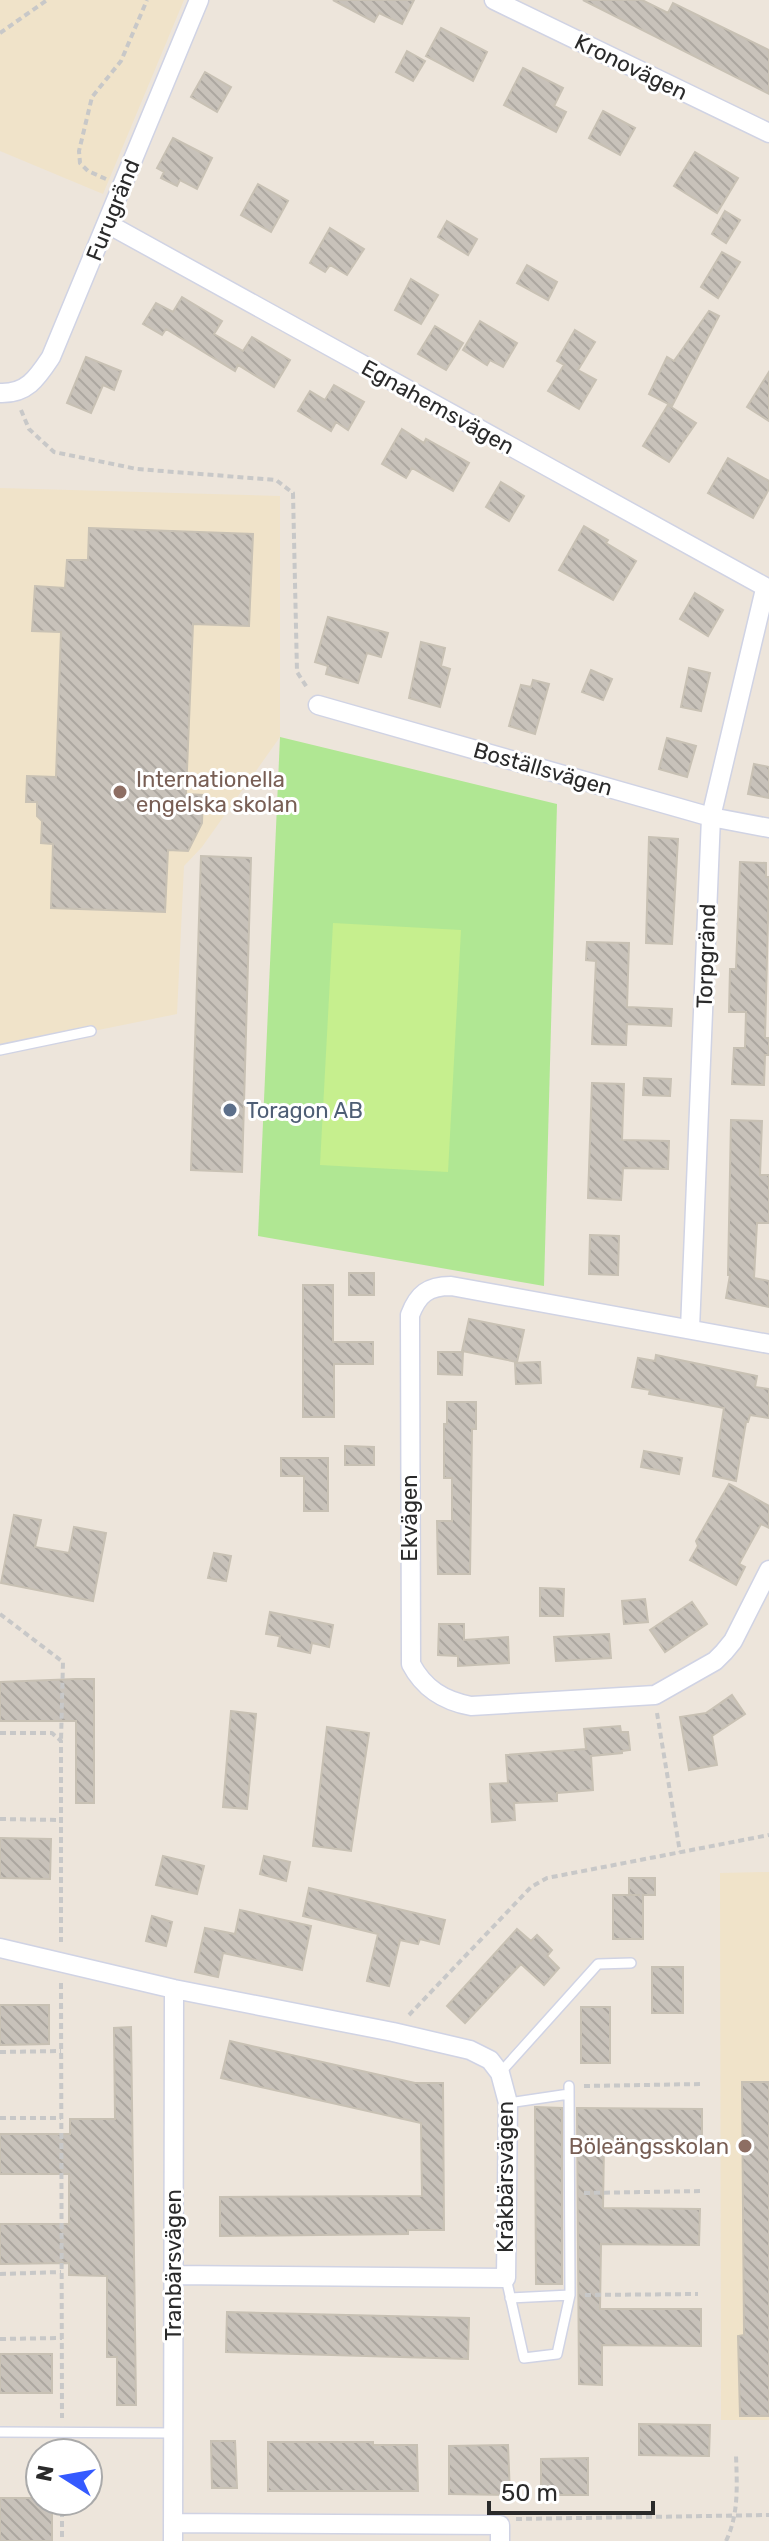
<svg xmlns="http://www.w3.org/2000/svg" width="769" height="2541" viewBox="0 0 769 2541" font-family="Rubik,sans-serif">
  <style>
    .education { fill: #f0e3c9 }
    .park { fill: #b0e793 }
    .pitch { fill: #c6ef8e }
    .building { fill: url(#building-back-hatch); stroke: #c8c1b4; stroke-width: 2 }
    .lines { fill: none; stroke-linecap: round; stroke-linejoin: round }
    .service-casing { stroke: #d0d3e4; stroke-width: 12 }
    .minor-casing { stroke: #d0d3e4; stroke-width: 21 }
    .path { stroke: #c8c8c8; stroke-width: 4; stroke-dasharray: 6 4; stroke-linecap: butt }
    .service { stroke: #fff; stroke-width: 9 }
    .minor { stroke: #fff; stroke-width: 18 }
    .education-dot { fill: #8d6e63; stroke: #fff; stroke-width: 3 }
    .service-dot { fill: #5c6f8a; stroke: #fff; stroke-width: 3 }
    .labels { text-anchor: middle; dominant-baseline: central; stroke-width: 6; stroke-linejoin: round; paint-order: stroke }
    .street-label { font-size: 22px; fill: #2a2a2a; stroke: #fff }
    .education-label { font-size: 22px; fill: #785e54; stroke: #fff; text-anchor: start }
    .service-label { font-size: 22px; fill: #4e5e75; stroke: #fff; text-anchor: start }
  </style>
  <defs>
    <pattern id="building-back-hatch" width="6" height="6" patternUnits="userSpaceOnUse" patternTransform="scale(2)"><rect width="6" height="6" fill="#c8c2ba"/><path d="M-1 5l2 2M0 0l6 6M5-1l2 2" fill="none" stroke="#aca7a0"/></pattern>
  </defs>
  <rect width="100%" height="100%" fill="#ede5db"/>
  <path class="education" d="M0 0H184L103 194 0 151Z
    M0 488 280 496V737L202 847 184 866 177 1014 0 1050Z
    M769 1872V2420H721L720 1873Z"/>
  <path class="park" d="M280 737 557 804 544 1286 258 1236Z"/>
  <path class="pitch" d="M333 923 461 930 448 1172 320 1165Z"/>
  <path class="building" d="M333 0H414L402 24 379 13 374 22Z
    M583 0H642L668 13 673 3 769 50V94Z
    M441 28 487 52 473 81 426 56Z
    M407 51 425 61 413 81 396 72Z
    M523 68 563 88 554 106 566 112 556 132 504 105Z
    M205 72 231 87 217 112 191 97Z
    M603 111 635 128 620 155 589 138Z
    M173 138 212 158 197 189 180 180 177 186 161 178 164 172 157 168Z
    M695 152 738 178 717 213 674 186Z
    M258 184 288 201 271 232 241 215Z
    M725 211 740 220 726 243 712 234Z
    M447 221 477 239 468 255 438 237Z
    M330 228 364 249 347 275 330 265 325 272 310 263Z
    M722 252 740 262 718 298 701 287Z
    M527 265 557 282 548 300 517 283Z
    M411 279 438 295 421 324 395 310Z
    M182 297 222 321 214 334 243 351 252 337 290 360 274 387 238 365 235 371 166 329 162 335 143 324 156 303 173 312Z
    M709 311 719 316 672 406 649 394 667 357 674 361Z
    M480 321 517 343 503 367 490 360 487 365 463 350Z
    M435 326 463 343 446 370 418 354Z
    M575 330 595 342 578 370 596 380 579 409 548 391 564 365 557 361Z
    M86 357 121 371 114 390 103 385 91 413 67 403Z
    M769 372V421L747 407Z
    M334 385 364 402 348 430 336 422 331 431 298 411 310 391 325 400Z
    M668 405 696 423 669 462 643 446Z
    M402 429 424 443 426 439 469 463 453 491 412 468 406 478 382 464Z
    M728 458 769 481V489L753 518 708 493Z
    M501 482 524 496 509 521 486 507Z
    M584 526 608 540 606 543 636 561 613 600 559 570Z
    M89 528 253 534 249 626 193 624 186 794 203 795 202 823 188 851 168 850 165 912 51 908 53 844 41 843 42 821 37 816V802H26L27 776 56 777 61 632 32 631 35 586 65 588 67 560H88Z
    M695 593 723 610 708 636 680 619Z
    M328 617 388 633 381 657 367 653 358 683 326 674 328 666 315 662Z
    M421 642 445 648 441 666 450 669 440 707 409 698Z
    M689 668 710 673 701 711 681 707Z
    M591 670 612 679 603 700 582 692Z
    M533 680 549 684 535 734 509 726 521 685 531 687Z
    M667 738 696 746 687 777 659 769Z
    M754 764 769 767V798L748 794Z
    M649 837 678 839 672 944 646 943Z
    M201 856 251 858 242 1172 191 1170Z
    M740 862 766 863V877H769L765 1038H769V1055H765L764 1085 732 1084 734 1048H745L746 1012H729L730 969H736Z
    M587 942 629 943 627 1007 672 1009 671 1026 627 1024 626 1045 592 1044 596 961 586 960Z
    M644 1078 671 1079 670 1096 643 1095Z
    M592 1083 624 1084 622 1140 669 1141 668 1169 623 1168 621 1200 588 1198Z
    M731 1120 762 1121 760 1175H769V1223H757L754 1278 769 1281V1307L726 1298 730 1275H728Z
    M590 1235 619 1236 618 1275 589 1274Z
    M349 1273H374V1295H349Z
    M303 1285H333V1342H373V1364H334V1417H303Z
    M469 1319 524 1330 517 1362 462 1351Z
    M438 1352H463L462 1375 438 1374Z
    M656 1355 757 1376 755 1387 769 1389V1418L750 1415 748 1422H746L736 1481 713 1476 724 1408 649 1394 650 1390 632 1387 638 1358 655 1361Z
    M540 1362 541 1383 516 1384 515 1363Z
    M447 1402H476V1429H472L470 1574H438L437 1521H452V1478H444V1424H447Z
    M345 1446 374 1447V1465H345Z
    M644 1451 682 1458 679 1474 641 1467Z
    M281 1458H328V1511H304V1476H281Z
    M729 1484 769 1506V1528L761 1524 739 1564 745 1567 736 1585 690 1560 698 1546 696 1541Z
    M14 1515 41 1520 35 1547 69 1553 74 1527 106 1533 93 1601 1 1583Z
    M214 1553 231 1556 226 1581 208 1578Z
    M540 1588 564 1589 563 1616H540Z
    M645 1599 648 1622 624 1624 622 1601Z
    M692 1602 707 1624 665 1652 650 1630Z
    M270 1612 333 1625 329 1647 312 1643 310 1653 278 1646 280 1636 266 1634Z
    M439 1624H464V1640L508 1637 509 1663 458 1666V1656L438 1655Z
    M609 1634 611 1658 556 1661 554 1637Z
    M76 1679H94V1803H76V1721H0V1682Z
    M732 1695 745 1714 712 1736 717 1765 689 1770 680 1717 706 1713Z
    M231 1711 256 1714 247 1809 223 1807Z
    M620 1726 621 1732H628L630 1750 622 1751V1753L591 1756 593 1790 557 1793V1801L514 1803 515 1820 492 1822 490 1784 508 1783 506 1755 586 1749 584 1729Z
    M327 1727 369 1733 351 1851 313 1846Z
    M0 1838 51 1839 50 1879 0 1878Z
    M163 1856 204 1866 197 1894 156 1885Z
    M264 1856 290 1862 286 1881 260 1874Z
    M629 1878H655V1895H643V1939H613V1895H640H629Z
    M309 1888 445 1920 439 1944 420 1939 418 1944 400 1940 389 1986 367 1981 378 1934 303 1916Z
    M240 1910 311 1926 302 1970 223 1953 218 1977 195 1972 205 1928 235 1934Z
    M152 1916 172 1922 166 1946 146 1941Z
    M517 1929 531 1941 537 1935 552 1950 547 1956 559 1968 544 1985 521 1964 465 2023 447 2006Z
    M652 1967H683V2013H652Z
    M0 2005H49V2044L0 2045Z
    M581 2007H610V2063H581Z
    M131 2027 136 2405H117V2357H107V2276L69 2275V2263L0 2264V2224H69V2174H0V2134H70V2119H115L114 2028Z
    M230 2041 415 2083H443L444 2230H408V2234L220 2236V2197L422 2196 421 2123 221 2078Z
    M742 2082H769V2416H740L738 2336 744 2335Z
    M535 2107 562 2108V2284H536Z
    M577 2108 702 2109V2145L604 2144 603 2208 700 2209 699 2245 601 2244 600 2309H701V2346L602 2345V2385L579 2384Z
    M227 2312 469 2318 468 2359 226 2352Z
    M0 2354H52V2393H0Z
    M639 2424 710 2425 709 2456 639 2455Z
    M211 2441H235L237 2488H212Z
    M268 2442H373V2445H417L418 2491H268Z
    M508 2445 510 2495 449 2494V2446Z
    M588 2458V2495H541V2459Z
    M0 2498H40V2501H52V2541H0Z"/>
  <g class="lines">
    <defs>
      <path id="service" d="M0 1050 91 1031
        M500 2073 598 1964 631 1963
        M569 2086 570 2295
        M508 2103 569 2094
        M506 2278 524 2358 557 2354 570 2295 510 2298
        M0 2432 173 2433"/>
      <path id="minor" d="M494 0 769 133
        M108 224 769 589
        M0 393C27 394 37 378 51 357L199 0
        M318 705 711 817 769 828
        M690 1329 711 817 765 589
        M769 1344 451 1286C428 1286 418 1294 410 1315L411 1664C424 1689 444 1701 471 1706L655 1695 715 1661 724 1652 733 1641 769 1570
        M0 1948 174 1989 393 2032 470 2050 490 2060 500 2073 508 2103 506 2278 173 2275
        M173 2523 500 2525V2541
        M173 2541 174 1989"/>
    </defs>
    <use href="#service" class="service-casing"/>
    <use href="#minor" class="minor-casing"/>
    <path class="path" d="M0 33 47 0
      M106 179 88 171 80 163 79 151 92 97 121 61 147 0
      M21 410 29 429 54 452 137 469 276 480 293 493 297 672 308 689
      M0 1614 63 1662 61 1741
      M657 1713 680 1852
      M0 1733H52L61 1741V1942
      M0 1819 61 1820
      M61 1983 62 2418
      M409 2015 531 1887 547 1878 769 1835
      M0 2052 61 2051
      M584 2086 702 2084
      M0 2118H61
      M584 2193 703 2191
      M0 2274 61 2272
      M585 2295 698 2294
      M0 2339 62 2338
      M62 2501V2541
      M516 2519 769 2515
      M726 2541C739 2514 737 2485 736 2455"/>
    <use href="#service" class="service"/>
    <use href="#minor" class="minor"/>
  </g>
  <g class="education-dot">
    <circle cx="120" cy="792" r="8"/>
    <circle cx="745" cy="2146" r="8"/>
  </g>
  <circle class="service-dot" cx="230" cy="1110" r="8"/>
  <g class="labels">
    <g class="street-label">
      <text transform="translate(631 67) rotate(26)">Kronovägen</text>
      <text transform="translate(113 210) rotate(-68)">Furugränd</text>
      <text transform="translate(438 407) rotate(29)">Egnahemsvägen</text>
      <text transform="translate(543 769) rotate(16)">Boställsvägen</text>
      <text transform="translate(706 956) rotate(-88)">Torpgränd</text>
      <text transform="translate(409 1518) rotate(-90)">Ekvägen</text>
      <text transform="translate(505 2177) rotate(-90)">Kråkbärsvägen</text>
      <text transform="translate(173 2265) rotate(-90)">Tranbärsvägen</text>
    </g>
    <g class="education-label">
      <text x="136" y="779">Internationella<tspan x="136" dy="25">engelska skolan</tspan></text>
      <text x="729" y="2146" text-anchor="end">Böleängsskolan</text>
    </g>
    <g class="service-label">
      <text x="246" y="1110">Toragon AB</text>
    </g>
  </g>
  <g transform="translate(64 2477) rotate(281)"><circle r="38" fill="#ffffff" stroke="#aaaaaa" stroke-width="2"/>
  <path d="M0-6L14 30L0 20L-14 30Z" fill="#355aff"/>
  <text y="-12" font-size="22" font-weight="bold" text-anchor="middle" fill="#2a2a2a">N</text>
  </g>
  <path d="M489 2501v12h164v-12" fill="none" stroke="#2a2a2a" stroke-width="4"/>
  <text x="501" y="2501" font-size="24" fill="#2a2a2a" stroke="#ffffff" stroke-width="6" paint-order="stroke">50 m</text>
</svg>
